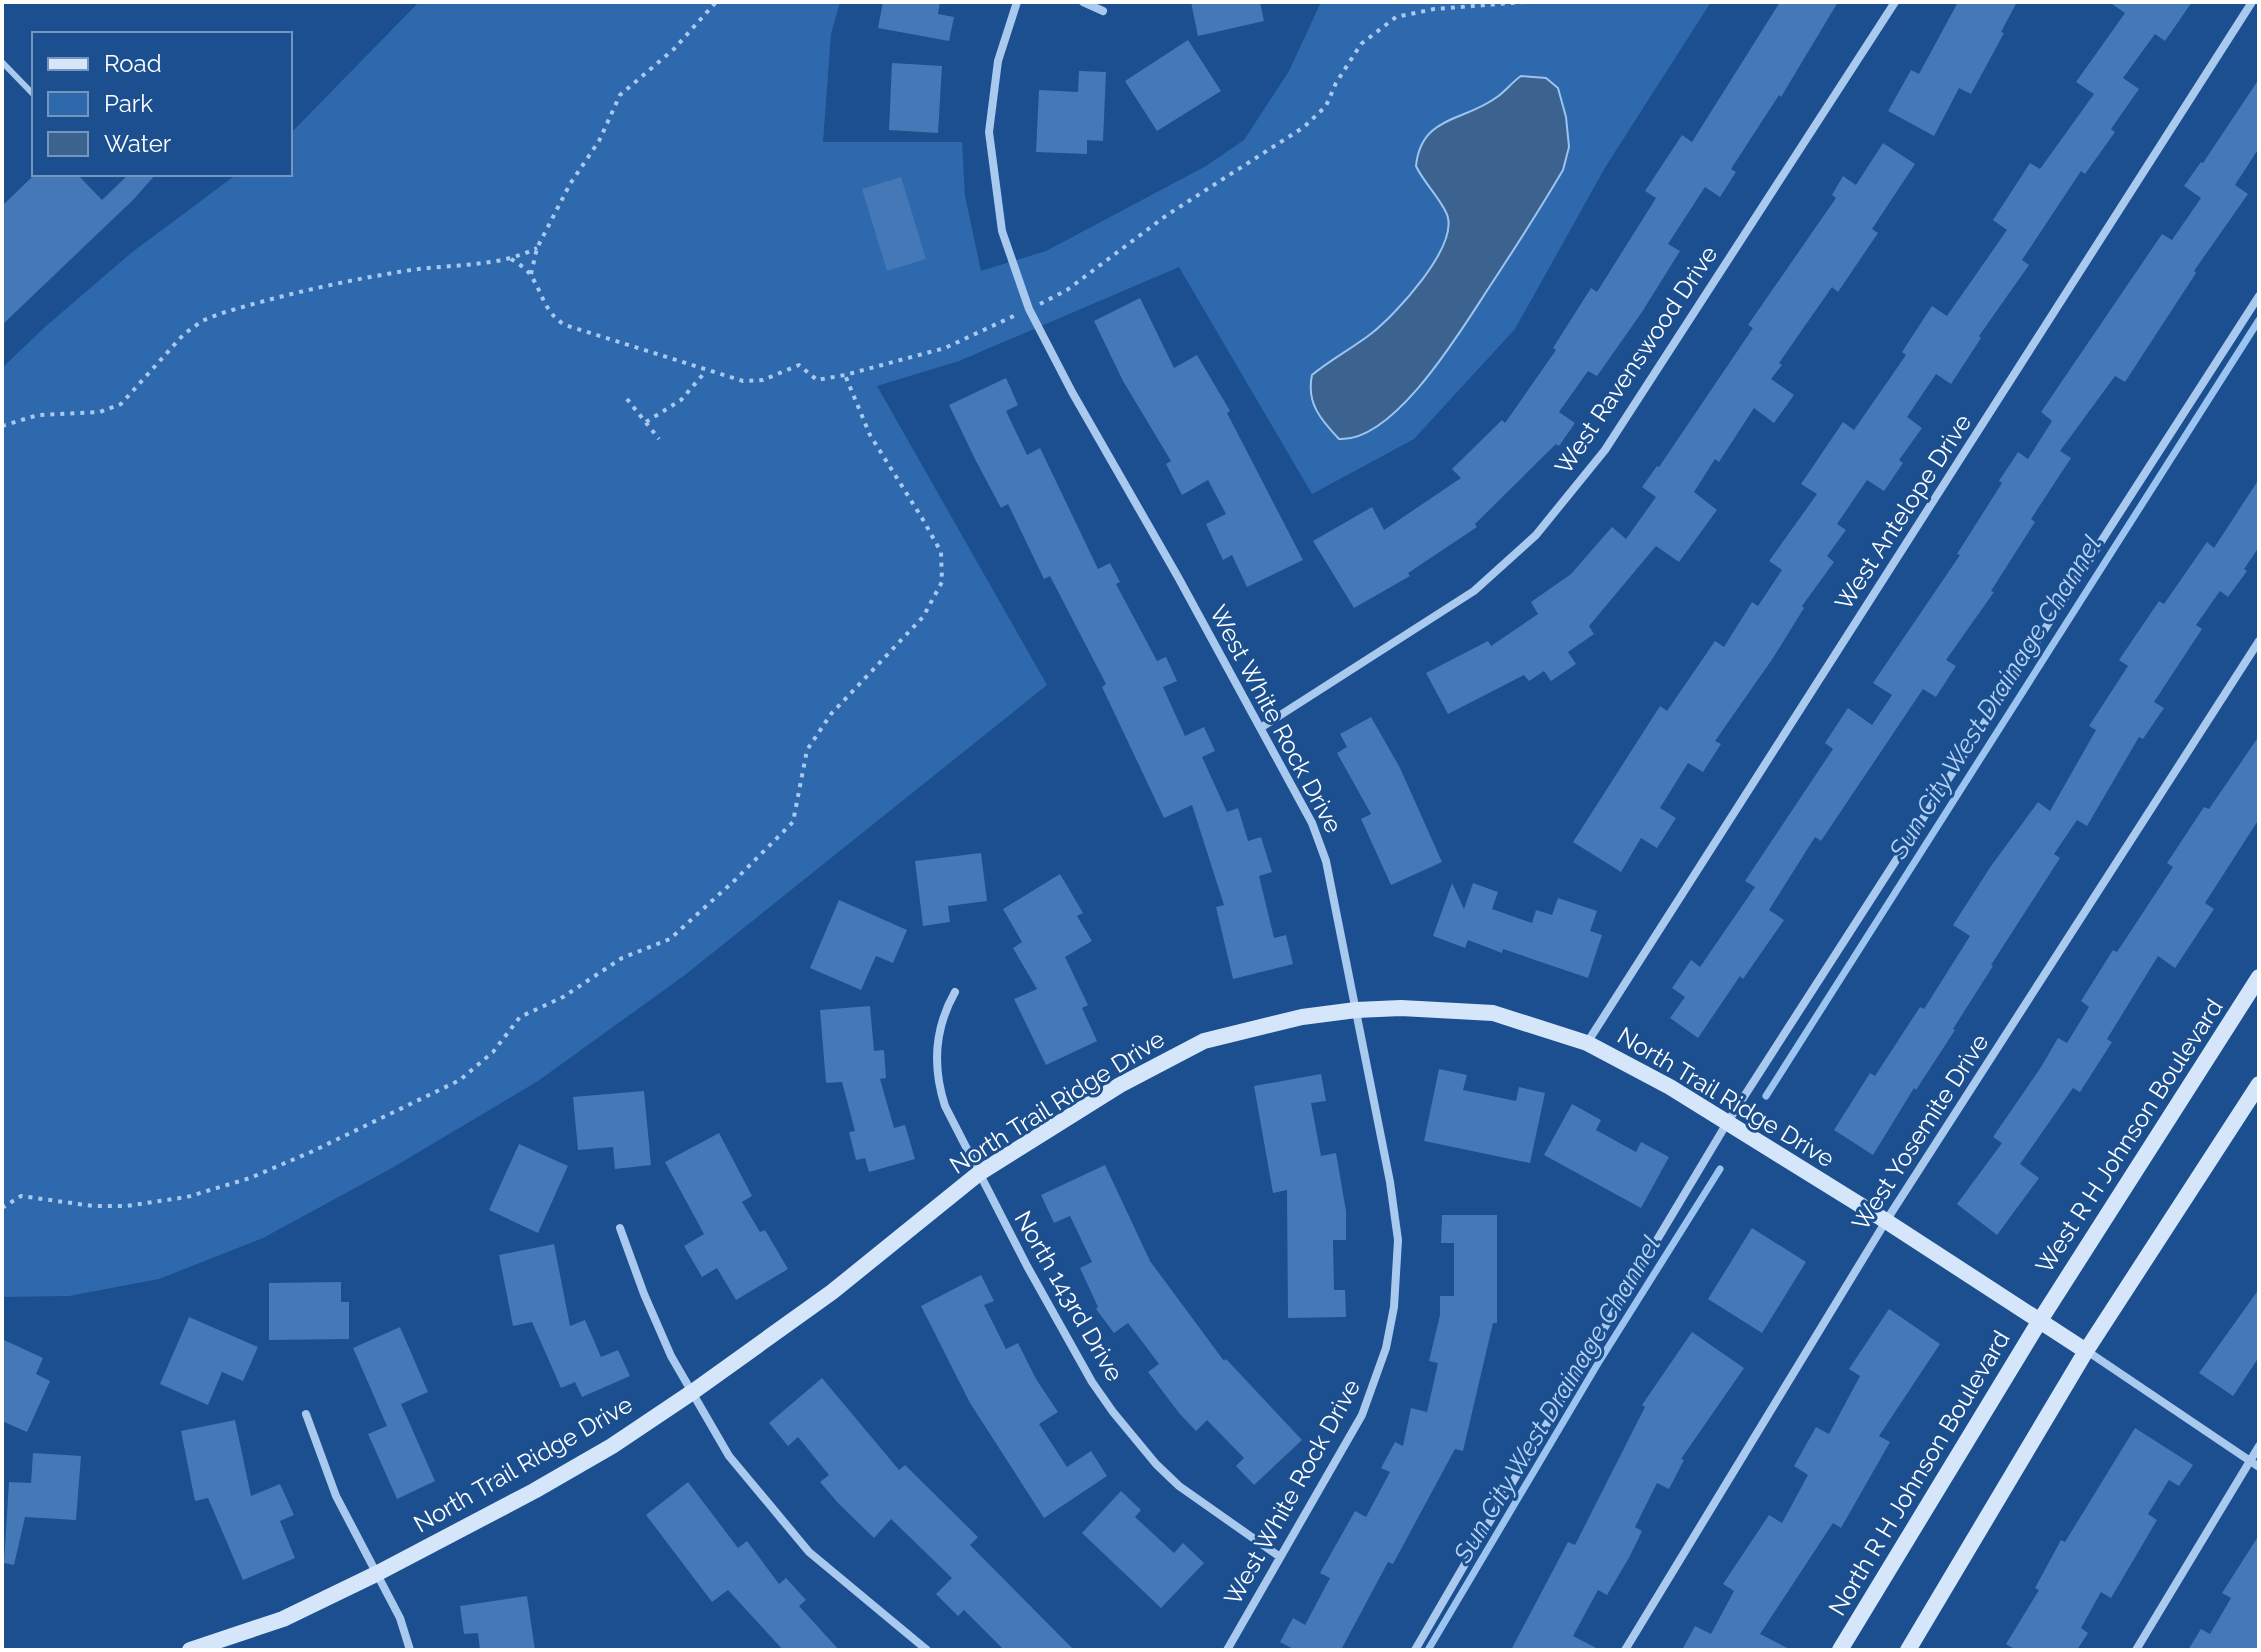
<svg xmlns="http://www.w3.org/2000/svg" width="2261" height="1652" viewBox="0 0 2261 1652" font-family="Raleway,sans-serif">
  <style>
    .green { fill: #2e69ad }
    .water { fill: #3c6290; stroke: #9cc4f0; stroke-width: 2 }
    .lines { fill: none; stroke-linecap: round; stroke-linejoin: round }
    .stream { stroke: #9cc4f0; stroke-width: 7 }
    .building { fill: #4478b7 }
    .path { stroke: #a9c9ee; stroke-width: 4; stroke-dasharray: 4 6; stroke-linecap: butt }
    .lane { stroke: #a9c9ee; stroke-width: 6 }
    .street { stroke: #a9c9ee; stroke-width: 8 }
    .secondary { stroke: #d6e6fa; stroke-width: 16 }
    .labels { text-anchor: middle; dominant-baseline: central; stroke-width: 6; stroke-linejoin: round; paint-order: stroke }
    .street-label { font-size: 24px; fill: #fff; stroke: #1b4f8f }
    .water-label { font-size: 26px; font-style: italic; fill: #b5d3f5; stroke: #1b4f8f }
  </style>
  <rect width="100%" height="100%" fill="#1b4f8f"/>
  <path class="green" d="M419 2H840L831 34 823 142H962L965 196 981 271 1046 251 1206 166 1244 140 1289 71 1321 2H1711L1606 166 1515 329 1414 439 1312 494 1179 267 959 361 877 386 1047 685 685 975 538 1081 392 1168 263 1238 159 1279 69 1296 2 1297V368L45 327 131 253 237 174H290V134Z"/>
  <path class="water" d="M1521 76 1546 78 1558 88 1566 117 1569 147 1563 170C1540 209 1515 248 1490 286 1463 327 1395 443 1339 439 1321 420 1306 403 1312 375 1331 359 1353 348 1372 333 1396 314 1455 250 1448 218 1446 205 1423 182 1416 166 1421 115 1464 122 1497 97 1506 91 1512 82 1521 76Z"/>
  <g class="lines">
    <path class="stream" d="M1766 1096 2259 320
      M1428 1650 1597 1365 1720 1169"/>
  </g>
  <path class="building" d="M883 2H940L938 14 954 17 949 41 878 28Z
    M1191 2H1260L1264 21 1198 36Z
    M1780 2H1838L1781 97 1779 95 1731 169 1736 172 1720 197 1705 187 1668 244 1680 251 1642 312 1597 376 1588 371 1559 412 1575 423 1559 446 1556 444 1475 524 1477 527 1408 573 1410 576 1354 608 1313 541 1372 507 1384 530 1461 478 1452 469 1502 420 1505 423 1556 350 1553 348 1591 288 1597 292 1656 198 1645 191 1682 135 1692 142Z
    M1958 2H2017L2001 32 2004 33 1971 94 1959 88 1934 136 1888 111 1911 70 1919 74Z
    M2109 2H2192L2165 41 2155 34 2123 78 2139 89 2111 129 2115 132 2085 174 2081 171 2022 260 2029 265 1979 336 1981 338 1951 384 1936 374 1907 417 1922 428 1899 460 1903 463 1884 491 1867 480 1837 524 1846 530 1827 556 1834 562 1802 606 1804 608 1773 658 1715 741 1721 744 1703 772 1688 763 1660 808 1676 818 1657 848 1641 838 1621 872 1573 842 1660 706 1667 711 1715 641 1724 647 1752 602 1758 606 1782 570 1769 561 1817 494 1801 484 1843 422 1854 430 1906 355 1902 352 1932 306 1947 316 2007 230 1993 220 2030 163 2040 169 2094 94 2076 82 2125 13Z
    M1188 40 1221 91 1157 131 1125 81Z
    M892 63 942 66 938 133 889 130Z
    M1079 71 1106 72 1103 141 1087 140V154L1036 152 1039 90 1078 92Z
    M2259 79V148L2235 185 2248 194 2194 271 2196 273 2125 382 2115 376 2060 451 2071 458 2031 519 2035 522 1991 591 1994 592 1946 660 1956 666 1936 697 1923 689 1821 841 1815 837 1769 910 1784 920 1743 979 1740 976 1698 1038 1670 1018 1685 997 1672 988 1691 960 1700 967 1755 887 1745 881 1833 749 1825 743 1848 708 1872 725 1892 695 1873 683 1960 555 1957 554 2002 483 1999 481 2018 452 2028 459 2052 421 2041 412 2162 234 2172 240 2201 198 2184 186 2201 162 2203 163Z
    M1883 143 1915 164 1872 229 1878 233 1838 292 1832 287 1779 363 1782 365 1771 379 1794 395 1774 423 1754 408 1719 462 1715 459 1694 492 1717 510 1679 562 1656 546 1589 626 1594 634 1568 652 1576 664 1551 681 1544 671 1529 681 1524 675 1448 714 1426 673 1488 641 1491 646 1538 614 1531 602 1571 574 1612 527 1626 539 1656 497 1642 487 1657 466 1659 467 1753 328 1748 325 1836 198 1832 195 1843 176 1856 185Z
    M35 174H77L102 200 129 174H156L134 199 2 325V206Z
    M901 177 926 259 887 271 862 189Z
    M1140 298 1174 368 1197 355 1230 411 1227 413 1303 560 1247 587 1232 555 1223 560 1206 524 1226 514 1208 480 1182 495 1166 464 1171 461 1123 381 1094 321Z
    M1006 378 1018 405 1006 411 1027 455 1040 448 1098 569 1110 563 1120 582 1116 584 1157 661 1166 657 1177 681 1163 687 1185 736 1204 727 1215 751 1202 757 1227 812 1238 808 1248 841 1261 837 1272 872 1259 876 1274 938 1286 935 1293 964 1233 979 1216 907 1224 905 1192 805 1164 818 1102 687 1106 684 1050 576 1044 579 1008 504 1001 508 976 461 949 405Z
    M2259 479V547L2244 569 2247 571 2228 597 2220 591 2196 625 2202 629 2154 702 2164 708 2143 739 2139 737 2087 826 2077 820 2054 854 2060 858 1991 965 1993 966 1953 1029 1955 1030 1916 1090 1914 1088 1873 1155 1834 1130 1870 1073 1875 1076 1920 1007 1924 1009 1970 936 1953 925 1991 866 2038 802 2050 811 2096 730 2089 726 2128 666 2119 660 2159 601 2164 604 2207 542 2214 548Z
    M1371 717 1400 768 1442 862 1391 885 1361 819 1371 814 1337 753 1347 747 1340 734Z
    M2259 736V819L2205 903 2214 909 2175 968 2158 956 2107 1039 2112 1042 2080 1092 2073 1088 2020 1164 2039 1178 1997 1235 1957 1204 2002 1143 1993 1137 2041 1067 2058 1038 2067 1043 2089 1007 2081 1001 2113 950 2117 952 2173 867 2167 863 2204 807 2209 809Z
    M981 853 987 901 948 906 950 922 923 926 915 861Z
    M1060 874 1083 913 1077 916 1092 941 1065 957 1088 1005 1082 1008 1097 1041 1046 1065 1014 999 1037 989 1013 948 1022 942 1003 909Z
    M1452 883 1464 909 1473 883 1498 892 1492 909 1532 923 1536 910 1552 915 1558 898 1597 911 1590 931 1602 935 1588 978 1503 949 1502 953 1468 940 1465 948 1433 936Z
    M839 900 907 930 893 963 876 956 861 990 810 968Z
    M870 1006 874 1051 884 1050 886 1078 880 1079 894 1128 905 1125 915 1159 869 1172 865 1158 856 1160 849 1132 855 1131 842 1082 826 1083 820 1010Z
    M1439 1069 1467 1075 1463 1090 1516 1101 1519 1087 1545 1093 1530 1163 1424 1141Z
    M1321 1074 1326 1101 1311 1103 1321 1156 1336 1153 1346 1211V1240H1333L1334 1290H1345L1346 1317 1288 1318 1287 1190 1273 1193 1254 1086Z
    M644 1091 651 1165 615 1169 613 1147 578 1150 573 1097Z
    M1572 1104 1601 1120 1596 1130 1636 1152 1641 1142 1669 1157 1641 1208 1544 1155Z
    M719 1133 752 1196 742 1202 760 1232 765 1230 788 1269 736 1300 717 1268 702 1277 684 1246 704 1234 665 1162Z
    M519 1144 568 1166 538 1233 489 1210Z
    M1105 1165 1150 1261 1224 1361 1226 1359 1302 1440 1254 1485 1236 1466 1244 1458 1207 1420 1196 1431 1179 1413 1148 1372 1159 1364 1128 1323 1114 1333 1096 1309 1098 1307 1080 1268 1092 1262 1070 1216 1054 1223 1041 1195Z
    M1442 1215H1497V1323H1493L1463 1451 1455 1449 1393 1564 1388 1562 1341 1650H1295L1280 1642 1293 1618 1305 1625 1330 1578 1320 1573 1355 1511 1366 1517 1390 1472 1381 1468 1395 1442 1403 1446 1411 1408 1427 1412 1438 1363 1429 1361 1440 1315V1296H1454V1243H1441Z
    M1752 1228 1806 1262 1762 1333 1708 1299Z
    M554 1244 570 1326 585 1320 601 1357 618 1350 630 1376 582 1397 575 1382 561 1388 532 1322 513 1326 499 1255Z
    M981 1275 994 1301 984 1305 1006 1349 1018 1343 1036 1379 1058 1412 1039 1424 1067 1467 1091 1451 1107 1476 1044 1518 970 1403 921 1306Z
    M341 1282V1302H349V1339L269 1340V1283Z
    M2259 1289V1357L2233 1396 2199 1373Z
    M1889 1309 1940 1344 1879 1436 1890 1442 1841 1528 1833 1523 1760 1634 1791 1650H1682L1695 1626 1711 1634 1734 1591 1723 1584 1769 1515 1782 1523 1808 1475 1794 1466 1816 1427 1829 1434 1860 1376 1849 1369Z
    M189 1317 258 1347 243 1381 222 1372 208 1405 160 1384Z
    M400 1327 428 1392 401 1404 435 1481 397 1499 368 1434 387 1426 353 1348Z
    M1692 1332 1744 1368 1681 1459 1684 1460 1669 1489 1657 1483 1635 1527 1642 1531 1630 1556 1607 1595 1598 1590 1573 1636 1600 1650H1511L1568 1542 1575 1545 1645 1407 1642 1405Z
    M2 1339 43 1358 36 1374 50 1381 27 1432 2 1421Z
    M822 1378 899 1470 905 1465 978 1537 970 1545 1074 1650H1004L964 1610 958 1616 936 1594 952 1578 891 1519 874 1538 838 1503 820 1482 829 1475 798 1437 788 1446 769 1423Z
    M235 1420 251 1496 280 1484 294 1515 280 1521 295 1558 243 1580 208 1498 195 1501 181 1431Z
    M2135 1428 2193 1465 2179 1486 2169 1480 2148 1514 2157 1520 2111 1598 2101 1592 2081 1628 2088 1633 2077 1650H2016L2006 1644 2039 1590 2035 1588 2061 1540 2065 1542Z
    M33 1453 81 1456 76 1520 25 1517 14 1565 4 1563 9 1482 31 1483Z
    M688 1482 738 1548 747 1541 779 1584 786 1578 806 1600 799 1606 839 1650H783L728 1590 712 1602 646 1515Z
    M1121 1491 1141 1510 1135 1517 1174 1553 1183 1543 1204 1563 1161 1608 1082 1533Z
    M2259 1535V1650H2188L2201 1629 2210 1634 2231 1598 2222 1593Z
    M527 1596 535 1650H480L478 1633 464 1634 460 1606Z"/>
  <g class="lines">
    <path class="path" d="M511 259C519 264 527 269 532 277 543 295 545 313 565 325L743 381 763 380 799 365 817 380 845 375 945 348 1018 314
      M531 274 537 248 570 184 599 141 620 95 674 49 716 2
      M1040 304 1067 290 1167 215 1304 127 1326 106 1336 83 1361 44 1396 17 1434 9 1525 2
      M627 399 659 439
      M646 422 681 400 706 371
      M2 426 38 415 100 412 121 404 184 334 202 321 219 314C281 295 347 280 411 270 453 264 500 267 537 248
      M2 1208 21 1196 93 1206H126L187 1197 250 1178 311 1152 460 1080 493 1052 520 1017 563 997 622 958 670 939 735 880 793 822 807 750 831 714 923 617 942 582 941 552 922 518 870 435 845 375"/>
    <path class="lane" d="M2 62 34 95"/>
    <path class="street" d="M1017 2 998 61 989 132 1002 231 1029 309 1072 392 1178 577 1312 823 1326 861 1390 1182 1398 1240 1394 1307 1386 1348 1362 1415 1227 1650
      M1083 2 1103 11
      M1262 727 1474 591 1536 535 1605 450 1895 2
      M955 992C934 1029 932 1066 945 1106L1027 1266 1092 1382 1113 1412 1156 1464 1179 1486 1280 1557
      M1587 1043 2252 2
      M620 1228 644 1294 671 1356 729 1456 809 1552 927 1650
      M2087 1351 2259 1467
      M306 1414 336 1496 400 1618 410 1650
      M1415 1650 1533 1447 1727 1123 2259 296
      M1625 1650 1886 1221 2259 641
      M2136 1650 2259 1446"/>
    <path class="secondary" d="M190 1650 283 1619 376 1574 534 1491 612 1446 694 1391 832 1292 978 1174 1120 1085 1204 1041 1302 1017 1356 1010 1401 1008 1493 1013 1587 1043 1670 1087 1886 1221 2086 1351
      M1840 1650 2039 1322 2259 977
      M1908 1650 2086 1351 2259 1084"/>
  </g>
  <g class="labels">
    <g class="street-label">
      <text transform="translate(1636 360) rotate(-56)">West Ravenswood Drive</text>
      <text transform="translate(1903 512) rotate(-57)">West Antelope Drive</text>
      <text transform="translate(1276 719) rotate(62)">West White Rock Drive</text>
      <text transform="translate(1726 1097) rotate(31)">North Trail Ridge Drive</text>
      <text transform="translate(1057 1102) rotate(-32)">North Trail Ridge Drive</text>
      <text transform="translate(1920 1132) rotate(-57)">West Yosemite Drive</text>
      <text transform="translate(2129 1136) rotate(-57)">West R H Johnson Boulevard</text>
      <text transform="translate(1069 1296) rotate(60)">North 143rd Drive</text>
      <text transform="translate(523 1464) rotate(-30)">North Trail Ridge Drive</text>
      <text transform="translate(1919 1473) rotate(-59)">North R H Johnson Boulevard</text>
      <text transform="translate(1292 1492) rotate(-61)">West White Rock Drive</text>
    </g>
    <g class="water-label">
      <text transform="translate(1995 697) rotate(-58)">Sun City West Drainage Channel</text>
      <text transform="translate(1557 1399) rotate(-59)">Sun City West Drainage Channel</text>
    </g>
  </g>
  <rect width="2261" height="1652" fill="none" stroke="#ffffff" stroke-width="8"/>
  <rect x="32" y="32" width="260" height="144" fill="#1b4f8f" stroke="#7695bc" stroke-width="2"/>
  <rect x="48" y="58" width="40" height="12" fill="#d6e6fa" stroke="#7695bc" stroke-width="2"/>
  <text x="104" y="72" font-size="24" fill="#ffffff">Road</text>
  <rect x="48" y="92" width="40" height="24" fill="#2e69ad" stroke="#7695bc" stroke-width="2"/>
  <text x="104" y="112" font-size="24" fill="#ffffff">Park</text>
  <rect x="48" y="132" width="40" height="24" fill="#3c6290" stroke="#7695bc" stroke-width="2"/>
  <text x="104" y="152" font-size="24" fill="#ffffff">Water</text>
</svg>
